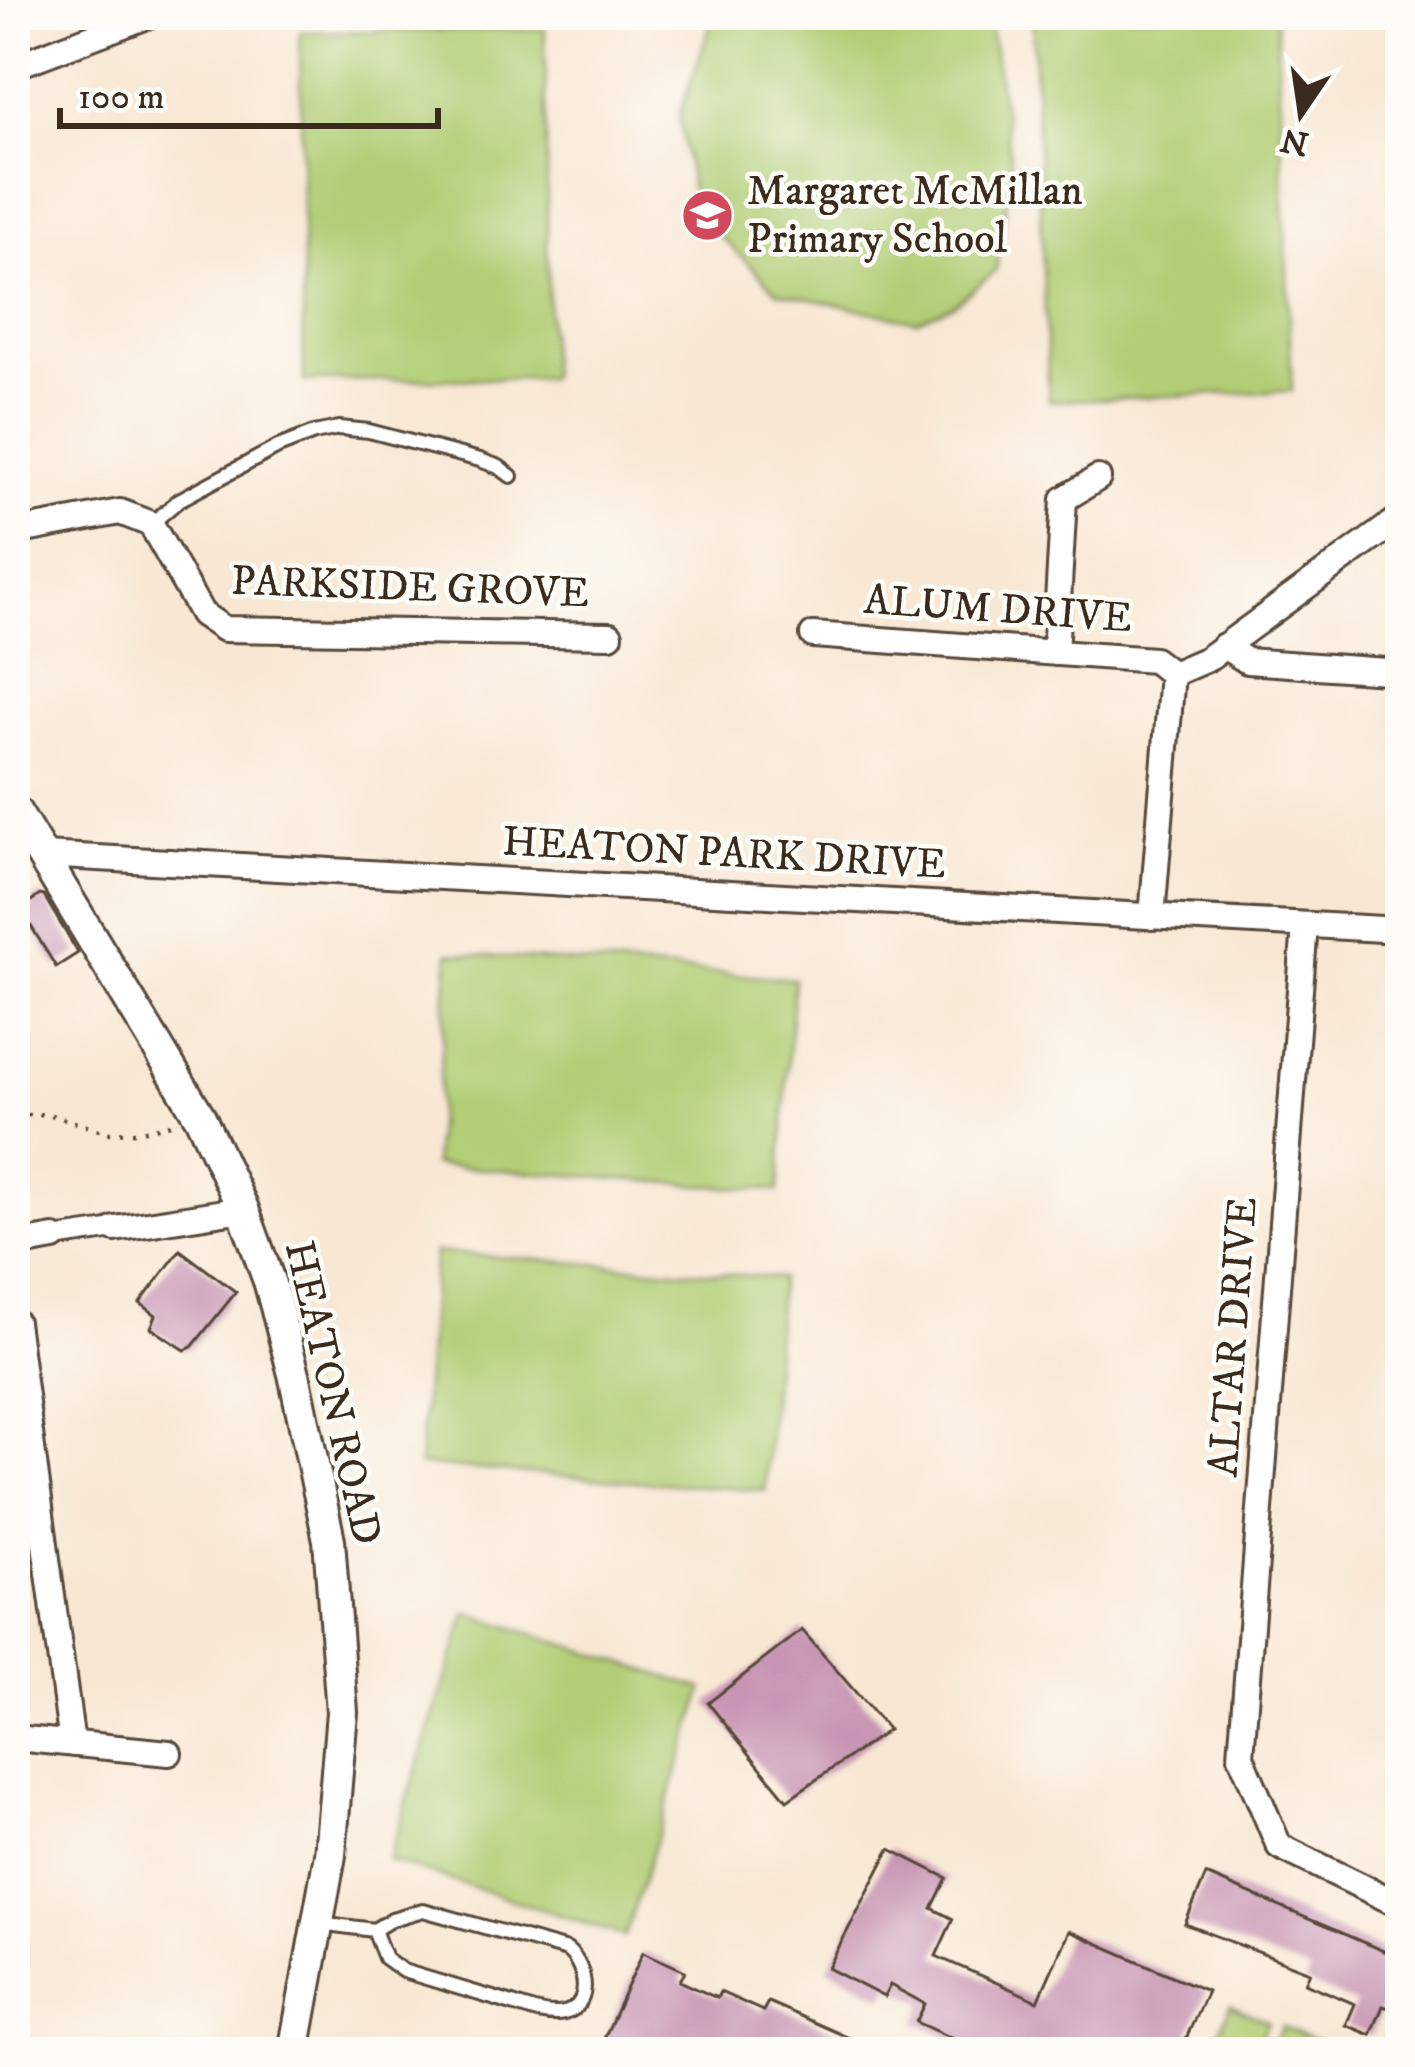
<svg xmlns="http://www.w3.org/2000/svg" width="1415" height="2067" viewBox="0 0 1415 2067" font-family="'IM FELL DW Pica',serif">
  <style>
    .green { fill: #b1cd74; stroke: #767c49; stroke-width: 3 }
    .building { fill: #c794b3 }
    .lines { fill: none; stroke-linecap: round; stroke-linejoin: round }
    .service-casing { stroke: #574639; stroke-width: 18 }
    .pedestrian-casing { stroke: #574639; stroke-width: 24 }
    .minor-casing { stroke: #574639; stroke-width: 30 }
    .tertiary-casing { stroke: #574639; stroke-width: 36 }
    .path { stroke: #574639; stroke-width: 4.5; stroke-dasharray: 3 9; stroke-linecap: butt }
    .service { stroke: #fff; stroke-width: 12 }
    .pedestrian { stroke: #fff; stroke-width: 18 }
    .minor { stroke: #fff; stroke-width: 24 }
    .tertiary { stroke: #fff; stroke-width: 30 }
    .labels { text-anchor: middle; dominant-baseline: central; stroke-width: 9; stroke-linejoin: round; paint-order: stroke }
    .poi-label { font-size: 42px; fill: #3b2a1e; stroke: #fdfcf7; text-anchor: start }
    .street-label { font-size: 42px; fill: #3b2a1e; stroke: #fdfcf7 }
  </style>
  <rect width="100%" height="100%" fill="#fdfcf7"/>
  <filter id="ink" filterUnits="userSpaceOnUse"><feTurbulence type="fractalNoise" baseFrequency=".00833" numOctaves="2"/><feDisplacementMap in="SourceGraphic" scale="24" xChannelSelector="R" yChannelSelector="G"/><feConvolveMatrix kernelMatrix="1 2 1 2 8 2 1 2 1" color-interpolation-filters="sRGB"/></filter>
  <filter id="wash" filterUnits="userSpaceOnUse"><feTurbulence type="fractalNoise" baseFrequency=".004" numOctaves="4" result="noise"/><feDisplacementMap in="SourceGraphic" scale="48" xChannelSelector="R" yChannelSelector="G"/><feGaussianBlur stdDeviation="2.7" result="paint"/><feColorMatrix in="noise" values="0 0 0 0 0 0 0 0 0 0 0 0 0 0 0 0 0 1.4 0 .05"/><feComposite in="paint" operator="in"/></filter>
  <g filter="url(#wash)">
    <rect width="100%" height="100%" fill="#f8e7d3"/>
    <path class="green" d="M714 15H972L990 26 1012 167 996 271 953 305 916 321 778 292 695 212 679 116Z
      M1085 15H1276L1292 391 1049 401 1032 17Z
      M545 29 549 378 304 381 300 32Z
      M449 953 794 979 779 1191 433 1165Z
      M435 1252 780 1278 765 1491 419 1465Z
      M467 1613 704 1689 625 1936 388 1860Z
      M1230 2005 1267 2021 1254 2052H1211Z
      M1281 2026 1318 2042 1314 2052H1270Z"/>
    <g id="blocks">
      <path class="building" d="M40 895 44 896 78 953 56 967 20 908Z
        M180 1250 236 1292 192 1347 185 1350 151 1328 156 1315 140 1303Z
        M802 1630 888 1730 787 1800 708 1703Z
        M890 1849 947 1878 932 1908 953 1919 936 1956 1038 2001 1069 1931 1207 1991 1180 2052H982L916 2022 925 2004 890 1985 884 1997 828 1968Z
        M1206 1875 1400 1958V2012L1383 2006 1371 2035 1346 2025 1355 2004 1305 1983 1310 1972 1185 1924Z
        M643 1952 685 1971 680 1981 717 1998 720 1992 763 2011 768 2002 881 2052H598Z"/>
    </g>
  </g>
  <g filter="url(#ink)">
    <use href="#blocks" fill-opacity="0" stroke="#574639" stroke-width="3"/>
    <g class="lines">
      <defs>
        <path id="service" d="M151 524 179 500 278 447 314 433 339 428 369 431 480 460 499 467 511 476
          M319 1923 374 1930 392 1919 423 1910 567 1950C588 1967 594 2011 558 2014 539 2015 520 2006 503 2001 469 1991 436 1981 403 1971L385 1958 374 1930"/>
        <path id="pedestrian" d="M54 1238 115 1229"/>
        <path id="minor" d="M15 66 150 15
          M15 532 120 512 151 524 202 614 224 629 610 635
          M813 635 1154 660 1172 674
          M1224 646 1247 661 1400 672
          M1055 653 1064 499 1098 478
          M43 855 1400 930
          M1152 917 1172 674 1207 659 1400 518
          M1305 925 1241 1756 1279 1846 1400 1905
          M115 1229 243 1209
          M15 1245 54 1238
          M15 1322 72 1744
          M15 1738 169 1753"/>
        <path id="tertiary" d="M15 811 200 1117 243 1209 270 1284 294 1374 329 1540 342 1712 330 1855 294 2052"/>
      </defs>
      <use href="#service" class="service-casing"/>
      <use href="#pedestrian" class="pedestrian-casing"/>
      <use href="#minor" class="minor-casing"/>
      <use href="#tertiary" class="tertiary-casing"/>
      <path class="path" d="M15 1116 48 1114 109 1133 137 1132 171 1124"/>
      <use href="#service" class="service"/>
      <use href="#pedestrian" class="pedestrian"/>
      <use href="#minor" class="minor"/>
      <use href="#tertiary" class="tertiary"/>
    </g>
  </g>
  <defs>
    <symbol id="school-disc" viewBox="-11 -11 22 22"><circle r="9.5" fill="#d1495b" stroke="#fdfcf7"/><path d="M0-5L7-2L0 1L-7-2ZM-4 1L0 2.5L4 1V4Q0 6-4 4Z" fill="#fff"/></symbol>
  </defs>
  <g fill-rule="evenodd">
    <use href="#school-disc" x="678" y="186" width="59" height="59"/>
  </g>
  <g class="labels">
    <g class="poi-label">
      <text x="747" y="192">Margaret McMillan<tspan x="747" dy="48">Primary School</tspan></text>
    </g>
    <g class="street-label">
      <text transform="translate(410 588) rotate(2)">PARKSIDE GROVE</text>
      <text transform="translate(998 610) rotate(4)">ALUM DRIVE</text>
      <text transform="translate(724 854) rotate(3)">HEATON PARK DRIVE</text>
      <text transform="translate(1234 1337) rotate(-86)">ALTAR DRIVE</text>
      <text transform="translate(332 1393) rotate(77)">HEATON ROAD</text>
    </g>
  </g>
  <rect width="1415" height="2067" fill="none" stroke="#fdfcf7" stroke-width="60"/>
  <g transform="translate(1301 114) rotate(193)" stroke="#fdfcf7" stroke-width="9" paint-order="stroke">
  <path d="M0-9L21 45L0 30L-21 45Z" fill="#3b2a1e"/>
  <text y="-18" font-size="33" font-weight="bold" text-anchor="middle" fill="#3b2a1e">N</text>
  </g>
  <path d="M60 108v18h378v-18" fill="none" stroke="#3b2a1e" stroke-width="6"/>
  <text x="78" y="108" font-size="36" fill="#3b2a1e" stroke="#fdfcf7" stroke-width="9" paint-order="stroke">100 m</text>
</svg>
